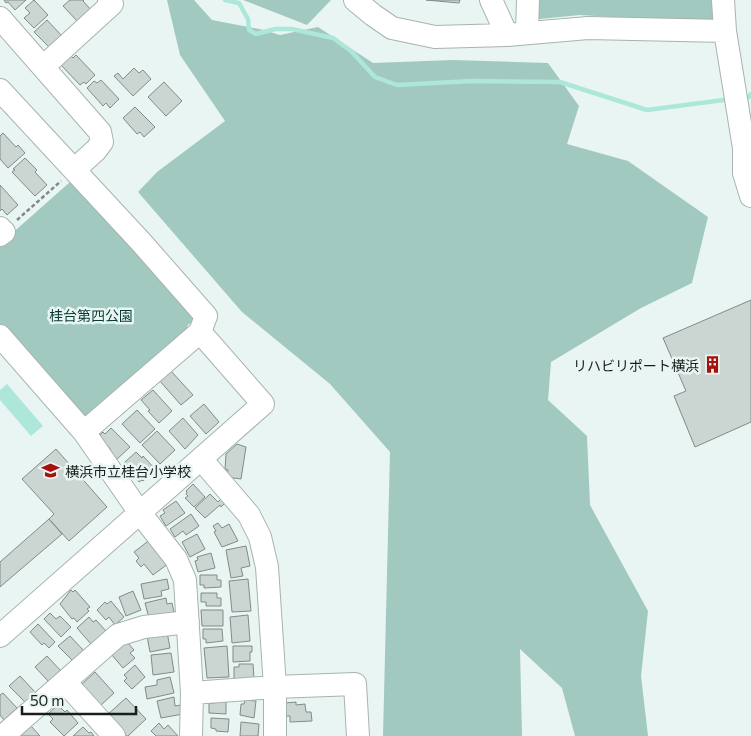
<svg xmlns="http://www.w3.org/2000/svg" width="751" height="736" viewBox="0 0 751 736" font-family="Commissioner,'Noto Sans JP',sans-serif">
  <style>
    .green { fill: #a1c9c0 }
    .water { fill: #ade7da }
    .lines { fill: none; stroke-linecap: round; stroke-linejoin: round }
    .stream { stroke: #ade7da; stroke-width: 4.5 }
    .building { fill: #cbd6d3; stroke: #818b89 }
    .minor-casing { stroke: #a8b3b0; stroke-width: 24 }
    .path { stroke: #818987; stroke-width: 2.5; stroke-dasharray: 4 2.5; stroke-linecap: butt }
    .minor { stroke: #fff; stroke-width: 22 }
    .labels { text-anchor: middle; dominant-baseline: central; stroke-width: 5; stroke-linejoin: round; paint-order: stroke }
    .park-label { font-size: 14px; fill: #053b32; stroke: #e9f5f2 }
    .poi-label { font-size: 14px; fill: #191d1c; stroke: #e9f5f2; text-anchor: end }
  </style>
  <rect width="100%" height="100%" fill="#e9f5f2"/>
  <path class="green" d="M167 0H194L212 20 264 30 280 35 318 27 373 63 453 60 548 63 579 106 567 144 628 161 708 217 692 283 641 308 551 362 548 400 587 436 590 505 648 611 641 676 648 736H575L562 688 520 649 522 736H383L390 452 330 384 242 312 138 192 157 172 225 121 180 55Z
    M243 0H331L307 25Z
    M521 0H730L735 25 580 15 520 21Z
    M70 182 103 216 193 315 194 320 187 326 190 329 89 419 82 418 0 325V244Z"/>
  <path class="water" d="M7 384 43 426 31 436 0 400V390Z"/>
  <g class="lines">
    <path class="stream" d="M225 0 239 3 248 19 249 30 256 34 275 29H292L333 38 351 51 375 77 397 85 472 81 560 82 647 110 731 99
      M743 98 749 97 751 94"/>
  </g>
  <path class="building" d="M4 0H26L15 10 8 2 6 3Z
    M34 0 48 15 34 28 24 18 30 13 25 8Z
    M70 0H84L83 1 92 11 79 23 63 6Z
    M426 0H460L459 3Z
    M47 20 62 36 50 48 34 32Z
    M76 55 95 75 86 84 84 82 80 85 61 65 71 56 73 58Z
    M134 68 139 73 143 70 151 79 133 96 114 76 118 73 123 79Z
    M101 80 119 99 110 108 106 103 103 106 87 88 94 81 97 83Z
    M164 82 182 101 166 116 148 97Z
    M135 107 155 127 144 137 140 132 137 134 123 118Z
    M3 133 16 147 18 145 25 153 8 168 0 159V136Z
    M25 158 37 170 35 172 47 185 35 196 12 172 15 170 13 169Z
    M0 185 18 205 7 215 2 209 0 211Z
    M751 300V422L695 447 674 396 686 391 663 338Z
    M170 370 193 395 181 405 159 380Z
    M153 390 172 411 159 423 148 411 150 410 141 400Z
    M204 404 219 422 206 434 190 416Z
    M137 410 155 429 140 443 122 424Z
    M183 418 198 435 185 449 169 431Z
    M111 428 130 447 116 460 109 452 111 450 99 436 103 432 105 434Z
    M157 431 175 450 160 464 142 445Z
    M237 444 246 447 241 479 227 477 228 470 225 469 226 454Z
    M56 449 107 507 69 541 49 519 54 514 22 479Z
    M136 452 142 458 143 456 156 470 143 481 142 480 139 482 124 463Z
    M193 484 205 497 194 507 185 498 188 496 186 494 187 492 186 491Z
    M210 494 218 502 223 497 227 501 221 507 220 505 205 518 195 508Z
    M176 501 185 513 166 526 160 516 165 513 163 510Z
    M191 514 199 526 186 535 183 531 175 537 170 529Z
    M49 519 62 534 0 587V562Z
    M218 523 222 528 229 524 238 541 222 547 214 532 216 531 213 526Z
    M197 534 205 549 190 557 182 542Z
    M151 539 169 563 153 575 144 564 141 567 136 561 139 558 134 552Z
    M246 546 250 566 241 568 243 576 231 578 226 550Z
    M211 553 215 568 198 572 195 561 198 560 197 557Z
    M200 575H217V580H221V587L204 588V585H200Z
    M167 579 169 589 161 591 162 596 144 599 141 584Z
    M248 579 251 611 232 612 229 581Z
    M71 590 73 592 75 590 90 607 87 609 89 611 77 622 74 618 72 619 60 604Z
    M133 591 141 610 126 616 119 597Z
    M201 593H217V598H221V606H206V602H201Z
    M166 598 167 604 172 603 174 612 149 618 145 603Z
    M111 601 124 617 115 625 109 617 106 620 97 610 105 602 107 604Z
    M201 610H223V626H202Z
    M50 613 56 619 60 616 71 627 61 637 44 619Z
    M248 615 250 641 232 643 230 617Z
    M89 617 93 622 96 620 106 631 91 644 77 628Z
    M38 624 55 642 49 648 44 643 42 645 30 632Z
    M203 629H222L223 641 206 643V639H203Z
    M167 632 170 648 150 652 147 636Z
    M70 636 84 651 73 661 58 646Z
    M127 642 134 650 130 653 135 658 123 668 112 655Z
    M227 646 229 677 207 678 204 648Z
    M233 646H252V652H250V661L233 662Z
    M171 653 174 672 153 675 151 655Z
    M47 656 61 671 49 682 35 667Z
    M239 664H253L254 678 234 679V667H239Z
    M135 665 145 677 132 689 124 681 127 678 124 675Z
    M95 672 114 693 101 705 81 685Z
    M20 676 35 692 25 702 9 686Z
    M170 677 174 693 147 699 145 687 157 685V680Z
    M3 693 17 708 4 720 0 715V695Z
    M174 697 175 706 181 705 183 714 161 718 157 701Z
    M126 698 146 719 128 736H126L107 715Z
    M245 700 256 701 254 718 240 715 241 704H244Z
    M215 701H226V714L209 713V703H215Z
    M296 702V705L305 704 306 712H311L312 721 290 722V716H286L285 703Z
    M58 705 65 712 67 710 78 723 64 736 50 722 53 719 48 714Z
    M211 718 229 719 228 732 216 731V729L211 728Z
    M241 722 259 724 258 736H240Z
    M159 723 164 729 168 725 178 736H156L151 731Z
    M31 726 40 736H20Z
    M83 727 89 733 91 732 94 736H73Z"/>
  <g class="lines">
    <defs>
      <path id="minor" d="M355 0 373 15 392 28 435 37 507 35 588 28 725 31 744 148V173L751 196
        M491 0 507 35
        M723 0 725 31
        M0 18 100 132 102 142 96 150 74 170
        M527 32 528 0
        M43 67 112 4 109 0
        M0 90 141 242 206 316 200 332 84 432
        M0 228 4 232 0 235
        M0 336 84 432 140 513 176 559 185 580 192 693 191 736
        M201 459 249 515 260 537 267 567 275 687V736
        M0 636 263 404 200 332
        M65 682 114 736
        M192 693 275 687 355 684 358 736
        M4 735 118 635 144 627 188 622"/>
    </defs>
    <use href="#minor" class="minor-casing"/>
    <path class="path" d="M17 220 61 181"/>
    <use href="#minor" class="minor"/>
  </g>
  <defs>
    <symbol id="building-bare" viewBox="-9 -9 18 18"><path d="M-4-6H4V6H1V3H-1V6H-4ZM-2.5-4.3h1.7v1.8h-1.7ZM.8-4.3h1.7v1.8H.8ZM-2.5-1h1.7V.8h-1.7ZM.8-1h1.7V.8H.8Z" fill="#a6110c" stroke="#e9f5f2" stroke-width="2.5" paint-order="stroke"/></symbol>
    <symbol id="school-bare" viewBox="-9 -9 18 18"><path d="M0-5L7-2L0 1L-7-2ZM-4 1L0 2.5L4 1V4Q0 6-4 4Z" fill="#a6110c" stroke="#e9f5f2" stroke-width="2.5" paint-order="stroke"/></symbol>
  </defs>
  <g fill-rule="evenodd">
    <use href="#building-bare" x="700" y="352" width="25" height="25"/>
    <use href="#school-bare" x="38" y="458" width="25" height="25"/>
  </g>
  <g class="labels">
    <g class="park-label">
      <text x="91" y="315">桂台第四公園</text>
    </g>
    <g class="poi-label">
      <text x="699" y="365">リハビリポート横浜</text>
      <text x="65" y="471" text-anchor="start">横浜市立桂台小学校</text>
    </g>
  </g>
  <path d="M22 706v8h114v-8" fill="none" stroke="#191d1c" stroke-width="2.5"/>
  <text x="30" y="706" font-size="15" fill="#191d1c" stroke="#e9f5f2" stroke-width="4" paint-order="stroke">50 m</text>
</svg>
